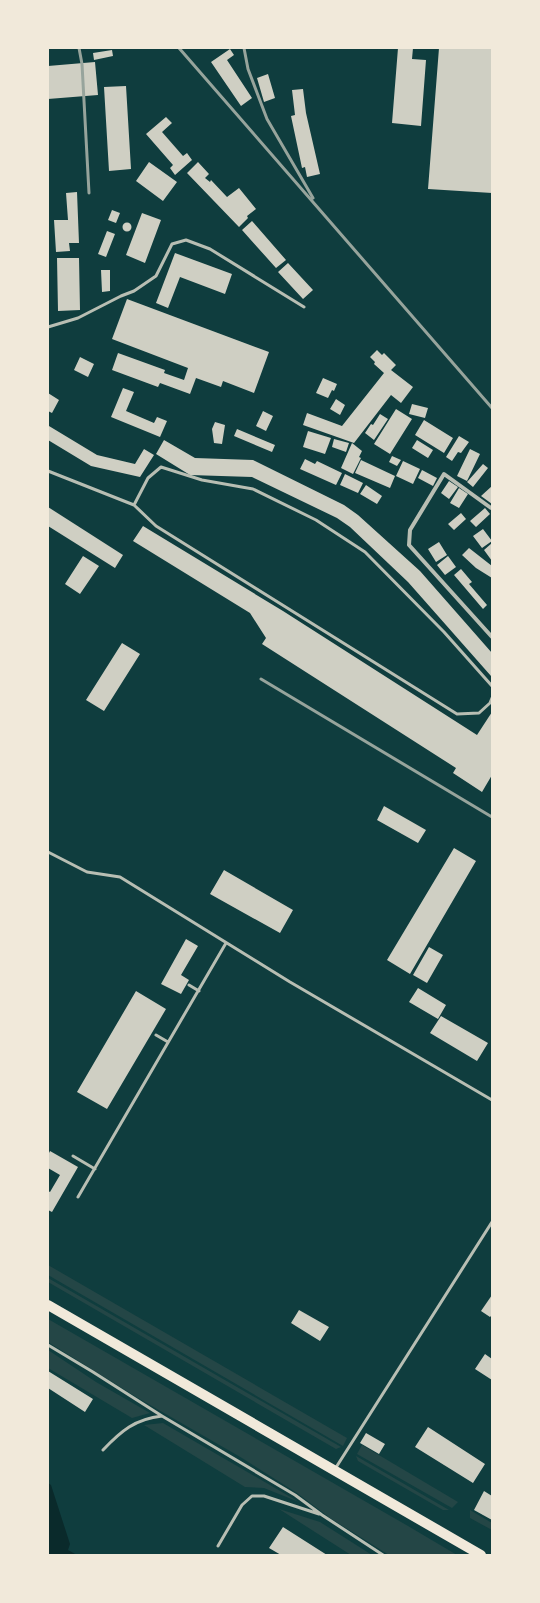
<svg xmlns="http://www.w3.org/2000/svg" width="540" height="1603" viewBox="0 0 540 1603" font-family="Lora,serif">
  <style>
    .green { fill: #244646 }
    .water { fill: #0a2a2b }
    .building { fill: #cfcfc3 }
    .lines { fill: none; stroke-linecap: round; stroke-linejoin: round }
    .service { stroke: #b8beb3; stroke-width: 3 }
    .minor { stroke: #b8beb3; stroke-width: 4 }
    .primary { stroke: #f1e9da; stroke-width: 10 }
    .rail { stroke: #97a49c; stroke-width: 3 }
  </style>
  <rect width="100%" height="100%" fill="#0f3d3e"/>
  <path class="green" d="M48 1265 347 1438 343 1446 48 1275Z
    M48 1278 341 1447 336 1449 48 1282Z
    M48 1319 408 1526 457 1555H389L330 1518 297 1493 242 1458 138 1398 48 1342Z
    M48 1350 96 1382 150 1413 132 1418 48 1368Z
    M163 1423 299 1502 264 1488 245 1487 144 1425Z
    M362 1445 458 1502 452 1508 357 1454Z
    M356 1456 449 1510H443L358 1461Z
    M279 1509 320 1522 372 1555H351Z
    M470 1510 492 1523V1530L470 1518Z"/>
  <path class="water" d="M48 1483 51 1485 70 1544 68 1550 77 1555H48Z"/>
  <path class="building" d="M398 48H413L412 59 426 60 421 126 392 123Z
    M439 48H492V193L428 189Z
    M230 49 234 55 227 60 252 98 241 106 211 62Z
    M112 50 113 56 94 60 93 53Z
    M95 62 98 95 48 99V66Z
    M268 74 275 98 264 102 257 78Z
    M126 86 131 169 109 171 104 87Z
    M303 89 306 113 320 174 307 177 305 167 302 168 291 116 295 115 292 90Z
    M166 117 172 123 162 132 183 156 187 153 192 160 175 175 170 168 173 165 146 134Z
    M149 162 177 182 163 201 136 181Z
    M198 162 209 174 205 178 210 182 211 180 227 197 239 188 256 209 247 216 248 218 239 227 187 173Z
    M77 192 79 243H69L70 251 56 252 54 220H68L66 193Z
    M112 210 120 213 116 223 108 220Z
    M142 213 161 220 145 263 126 255Z
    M252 221 286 260 276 268 242 230Z
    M122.5 227a4.5 4.5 0 1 1 9 0a4.5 4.5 0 1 1-9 0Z
    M107 231 115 234 106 257 98 254Z
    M175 253 232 274 225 294 180 277 168 308 156 303Z
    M57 258H79L80 310 58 311Z
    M288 263 313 290 303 299 278 272Z
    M101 270H110V291L102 292Z
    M127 299 269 352 254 393 223 381 221 387 196 378 190 394 160 383 158 387 112 370 118 353 165 370 164 373 184 380 188 368 112 339Z
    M377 350 382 355 384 353 396 365 391 370 413 387 401 403 391 395 354 443 303 425 307 413 342 426 384 373 374 364 375 362 370 357Z
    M80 357 94 364 88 377 74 370Z
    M323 378 337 384 334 391 332 390 328 398 316 393Z
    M123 388 134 392 126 411 154 423 157 417 167 421 160 437 111 417Z
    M48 393 59 400 52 413 48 411Z
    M336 399 345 405 340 415 330 409Z
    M412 404 428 408 425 418 409 414Z
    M396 409 412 419 390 454 374 444Z
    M263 411 273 416 266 431 256 426Z
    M380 414 388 419 374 440 365 433 371 424 373 425Z
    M424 420 453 438 444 453 415 435Z
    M215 422 225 425 222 444 214 443 212 429Z
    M49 426 97 455 135 464 144 449 154 455 140 477 91 466 48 440Z
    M237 429 275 445 272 452 234 436Z
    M308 431 331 438 325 454 303 447Z
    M459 436 469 442 461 453 458 452 452 461 446 457Z
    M334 439 349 443 346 452 332 447Z
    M164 440 195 458 253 460 344 505 358 515 420 571 492 653V675L491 676 408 582 350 527 337 518 252 477 190 475 156 454Z
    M417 440 433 450 428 458 412 448Z
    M352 443 362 451 359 457 361 458 353 474 341 468Z
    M470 449 480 454 467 481 457 476Z
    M392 456 401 460 397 466 389 462Z
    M305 459 315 464 317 461 342 473 336 485 300 469Z
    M361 460 395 476 390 488 355 473Z
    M403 461 420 469 413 484 396 476Z
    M483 464 488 468 473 487 467 482Z
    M422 470 437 478 433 486 418 478Z
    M345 474 363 483 358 493 340 485Z
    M449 481 458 487 449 499 441 493Z
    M366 485 382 496 377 504 360 494Z
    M492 486V504L481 496Z
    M459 488 468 494 459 508 450 503Z
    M48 507 123 555 115 568 48 526Z
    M485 508 490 514 476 527 470 521Z
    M461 513 466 519 454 530 448 524Z
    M143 526 283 611 477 735 492 712V775L482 792 453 773 456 768 262 644 266 638 250 613 133 541Z
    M483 529 492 541 482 548 473 536Z
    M439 542 447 555 436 562 428 549Z
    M492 543V561L484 550Z
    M469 548 492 566V578L476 568 462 555Z
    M83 556 99 566 80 594 65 584Z
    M448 556 456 567 445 575 437 565Z
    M461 569 472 582 469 584 487 605 483 609 454 575Z
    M122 643 140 654 104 711 86 700Z
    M384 806 426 830 418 843 377 820Z
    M454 848 476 861 410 974 387 960Z
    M224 870 293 910 280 933 210 894Z
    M186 939 198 946 181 975 189 980 181 994 161 984Z
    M429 947 443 955 427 983 413 975Z
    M418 988 446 1005 438 1019 409 1002Z
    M136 991 166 1009 107 1109 77 1092Z
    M441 1016 488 1043 477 1061 430 1033Z
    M50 1151 78 1167 52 1212 48 1210V1191L50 1192 60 1175 48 1168V1155Z
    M492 1295V1315L490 1317 481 1311Z
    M299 1310 329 1327 320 1341 291 1323Z
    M485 1354 492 1359V1380L475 1369Z
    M48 1371 93 1399 85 1412 48 1388Z
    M428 1427 485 1464 473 1483 415 1447Z
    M366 1433 385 1444 379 1454 360 1443Z
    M484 1491 492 1496V1520L474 1510Z
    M283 1527 327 1555H281L269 1548Z"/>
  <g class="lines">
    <path class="service" d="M48 327 78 318 121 296 134 291 156 276 172 244 186 240 210 249 304 307
      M48 471 134 505 156 526 457 714 479 713 490 703 492 698
      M134 505 148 478 161 467 202 480 253 489 316 520 365 552 444 632 492 686
      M48 852 87 872 120 877 290 982 492 1100
      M189 985 199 991
      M156 1035 168 1042
      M73 1156 95 1169
      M78 1197 226 943
      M48 1345 93 1372 162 1416 295 1495 322 1515 383 1555
      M103 1450C121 1431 135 1419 162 1416
      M335 1469 492 1222
      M218 1546 242 1505 252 1496H264L319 1514"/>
    <path class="minor" d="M491 508 444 474 410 530 409 545 492 637"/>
    <path class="primary" d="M48 1305 481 1555"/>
    <path class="rail" d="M79 48 82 64 89 193
      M179 48 492 408
      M244 48 248 69 267 119 313 198
      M261 679 492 817"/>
  </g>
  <rect width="540" height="1603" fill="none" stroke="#f1e9da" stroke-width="98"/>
</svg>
